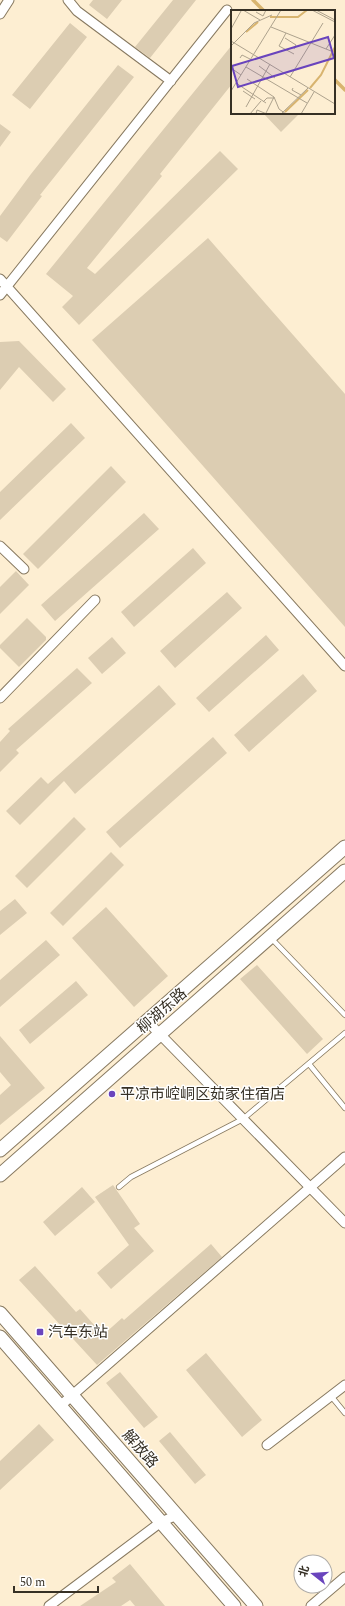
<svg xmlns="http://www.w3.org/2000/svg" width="345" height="1606" viewBox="0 0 345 1606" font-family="Spectral,'Noto Sans SC',serif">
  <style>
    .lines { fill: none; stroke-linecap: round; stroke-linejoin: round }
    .stream { stroke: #d8b46f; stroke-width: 3.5 }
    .building { fill: #dccdb2 }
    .lane-casing { stroke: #877960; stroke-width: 6 }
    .street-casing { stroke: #877960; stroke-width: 11 }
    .secondary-casing { stroke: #877960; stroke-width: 15 }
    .lane { stroke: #fff; stroke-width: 4.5 }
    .street { stroke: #fff; stroke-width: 9 }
    .secondary { stroke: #fff; stroke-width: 13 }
    .poi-dot { fill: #6944bd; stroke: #fff; stroke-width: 1.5 }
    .labels { text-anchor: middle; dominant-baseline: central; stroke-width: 3; stroke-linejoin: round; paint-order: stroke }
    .street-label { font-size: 15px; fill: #363025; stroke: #fff }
    .poi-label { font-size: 15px; fill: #363025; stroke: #fff; text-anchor: start }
    .inset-river { fill: none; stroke: #d8b46f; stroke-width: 2 }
    .inset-road { fill: none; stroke: #ada28d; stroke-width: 1 }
    .view { fill: #6944bd; fill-opacity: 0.15; stroke: #6944bd; stroke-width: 2 }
    .inset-edge { fill: none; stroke: #363025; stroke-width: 2 }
  </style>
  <rect width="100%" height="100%" fill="#fdeed2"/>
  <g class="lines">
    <path class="stream" d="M253 0 264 11
      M334 79 345 90"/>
  </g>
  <path class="building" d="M93 0H122L107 19 89 5Z
    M173 0H196L150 58 135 47Z
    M70 23 87 37 30 109 12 95Z
    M232 45V84L160 174 162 176 87 268 95 274 220 151 238 169 79 325 62 307 73 296 46 274Z
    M118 65 134 77 40 195 42 196 7 242 0 237V216L31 174Z
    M263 113H300L281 132Z
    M0 124 11 132 0 147Z
    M208 238 345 394V627L92 340Z
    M19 341 66 389 53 402 19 367 0 390V342Z
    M71 423 85 438 0 520V492Z
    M111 466 126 482 38 569 23 554Z
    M144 513 159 529 55 621 41 605Z
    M193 548 206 563 134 627 121 612Z
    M16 571 29 585 0 614V587Z
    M227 592 242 608 175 668 160 651Z
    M27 618 46 637V640L19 667 0 648V645Z
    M266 635 279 650 209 712 196 698Z
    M112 637 126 653 102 674 88 658Z
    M77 668 92 683 16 750 19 753 0 772V742L10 731 8 729Z
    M303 674 317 691 249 752 234 735Z
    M159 685 176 704 75 794 64 781 20 825 6 811 41 777 48 784Z
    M213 737 227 753 120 848 106 832Z
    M74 817 86 829 27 888 15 876Z
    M111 852 124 865 63 926 50 913Z
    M15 899 27 913 0 935V911Z
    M106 907 168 976 134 1007 72 938Z
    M46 940 60 955 0 1007V980Z
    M257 965 323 1039 307 1054 240 979Z
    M76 981 88 995 30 1044 19 1030Z
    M0 1036 45 1088 0 1125V1095L11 1085 0 1072Z
    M113 1185 140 1224 134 1228 154 1251 111 1289 97 1273 129 1245 95 1197Z
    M82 1187 95 1202 55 1236 43 1222Z
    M211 1244 222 1257 97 1365 19 1280 35 1266 76 1312 80 1309 103 1335 122 1318 124 1320Z
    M206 1353 262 1420 242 1437 186 1370Z
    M120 1372 158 1417 144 1428 106 1383Z
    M39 1424 54 1440 0 1490V1461Z
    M170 1432 206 1475 195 1484 159 1441Z
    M130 1564 165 1606H135L130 1600 121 1606H80L116 1582 112 1578Z"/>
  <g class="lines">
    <defs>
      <path id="lane" d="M271 938 345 1015
        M309 1064 345 1108
        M119 1187 131 1177 243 1119 345 1033
        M331 1396 345 1413"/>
      <path id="street" d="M68 0 77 11 171 81
        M0 14 9 0
        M0 279 345 666
        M0 295 227 10
        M0 546 24 569
        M0 698 95 600
        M147 1021 345 1223
        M60 1406 345 1157
        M267 1445 345 1385
        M49 1606 161 1522 177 1515
        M311 1606 345 1577"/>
      <path id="secondary" d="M0 1150 345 847
        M0 1175 345 871
        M0 1313 256 1606
        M0 1337 234 1606"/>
    </defs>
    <use href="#lane" class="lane-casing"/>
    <use href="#street" class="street-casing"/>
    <use href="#secondary" class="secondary-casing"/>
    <use href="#lane" class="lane"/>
    <use href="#street" class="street"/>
    <use href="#secondary" class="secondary"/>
  </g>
  <g class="poi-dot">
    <circle cx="112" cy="1094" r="4"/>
    <rect x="36" y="1328" width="8" height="8" rx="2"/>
  </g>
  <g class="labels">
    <g class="street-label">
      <text transform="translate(162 1011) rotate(-41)">柳湖东路</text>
      <text transform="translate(140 1449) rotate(49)">解放路</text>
    </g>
    <g class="poi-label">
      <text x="120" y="1094">平凉市崆峒区茹家住宿店</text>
      <text x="48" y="1332">汽车东站</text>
    </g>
  </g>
  <g transform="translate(231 10)">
    <rect width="104" height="104" fill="#fdeed2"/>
    <path class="inset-river" d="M39 7H67L76 0M15 22 27 12M79 78 90 65 104 37M54 102 77 80"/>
    <path class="inset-road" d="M12 0 29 10M81 0 104 12M85 0 104 10M25 2 32 6 35 0M40 17 100 41M0 19 10 1M55 23 48 36 63 44M54 28 65 35 63 39M0 31 104 94M0 36 23 13 41 5M95 39 104 25M9 48 11 45 19 49M28 56 44 68M15 57 76 93M0 58 10 65M59 67 92 13M16 69 43 87 48 99 55 104M5 73 35 93M62 78 61 80 70 85M0 81 50 0M12 81 24 89M32 92 36 88H43M15 97 39 54M35 103 43 87M19 104 30 91M25 104 26 100 36 104M50 104 77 78M70 104 83 82"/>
    <path class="view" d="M97 27 103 48 7 77 1 56Z"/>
    <rect width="104" height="104" class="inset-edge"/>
  </g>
  <g transform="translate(313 1574) rotate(287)"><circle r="19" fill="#ffffff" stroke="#afaca8"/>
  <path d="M0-3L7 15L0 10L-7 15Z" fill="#6944bd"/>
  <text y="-6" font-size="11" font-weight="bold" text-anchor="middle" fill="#363025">北</text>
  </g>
  <path d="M14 1586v6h84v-6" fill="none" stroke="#363025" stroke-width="2"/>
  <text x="20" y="1586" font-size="12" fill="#363025" stroke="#ffffff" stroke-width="3" paint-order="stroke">50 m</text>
</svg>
